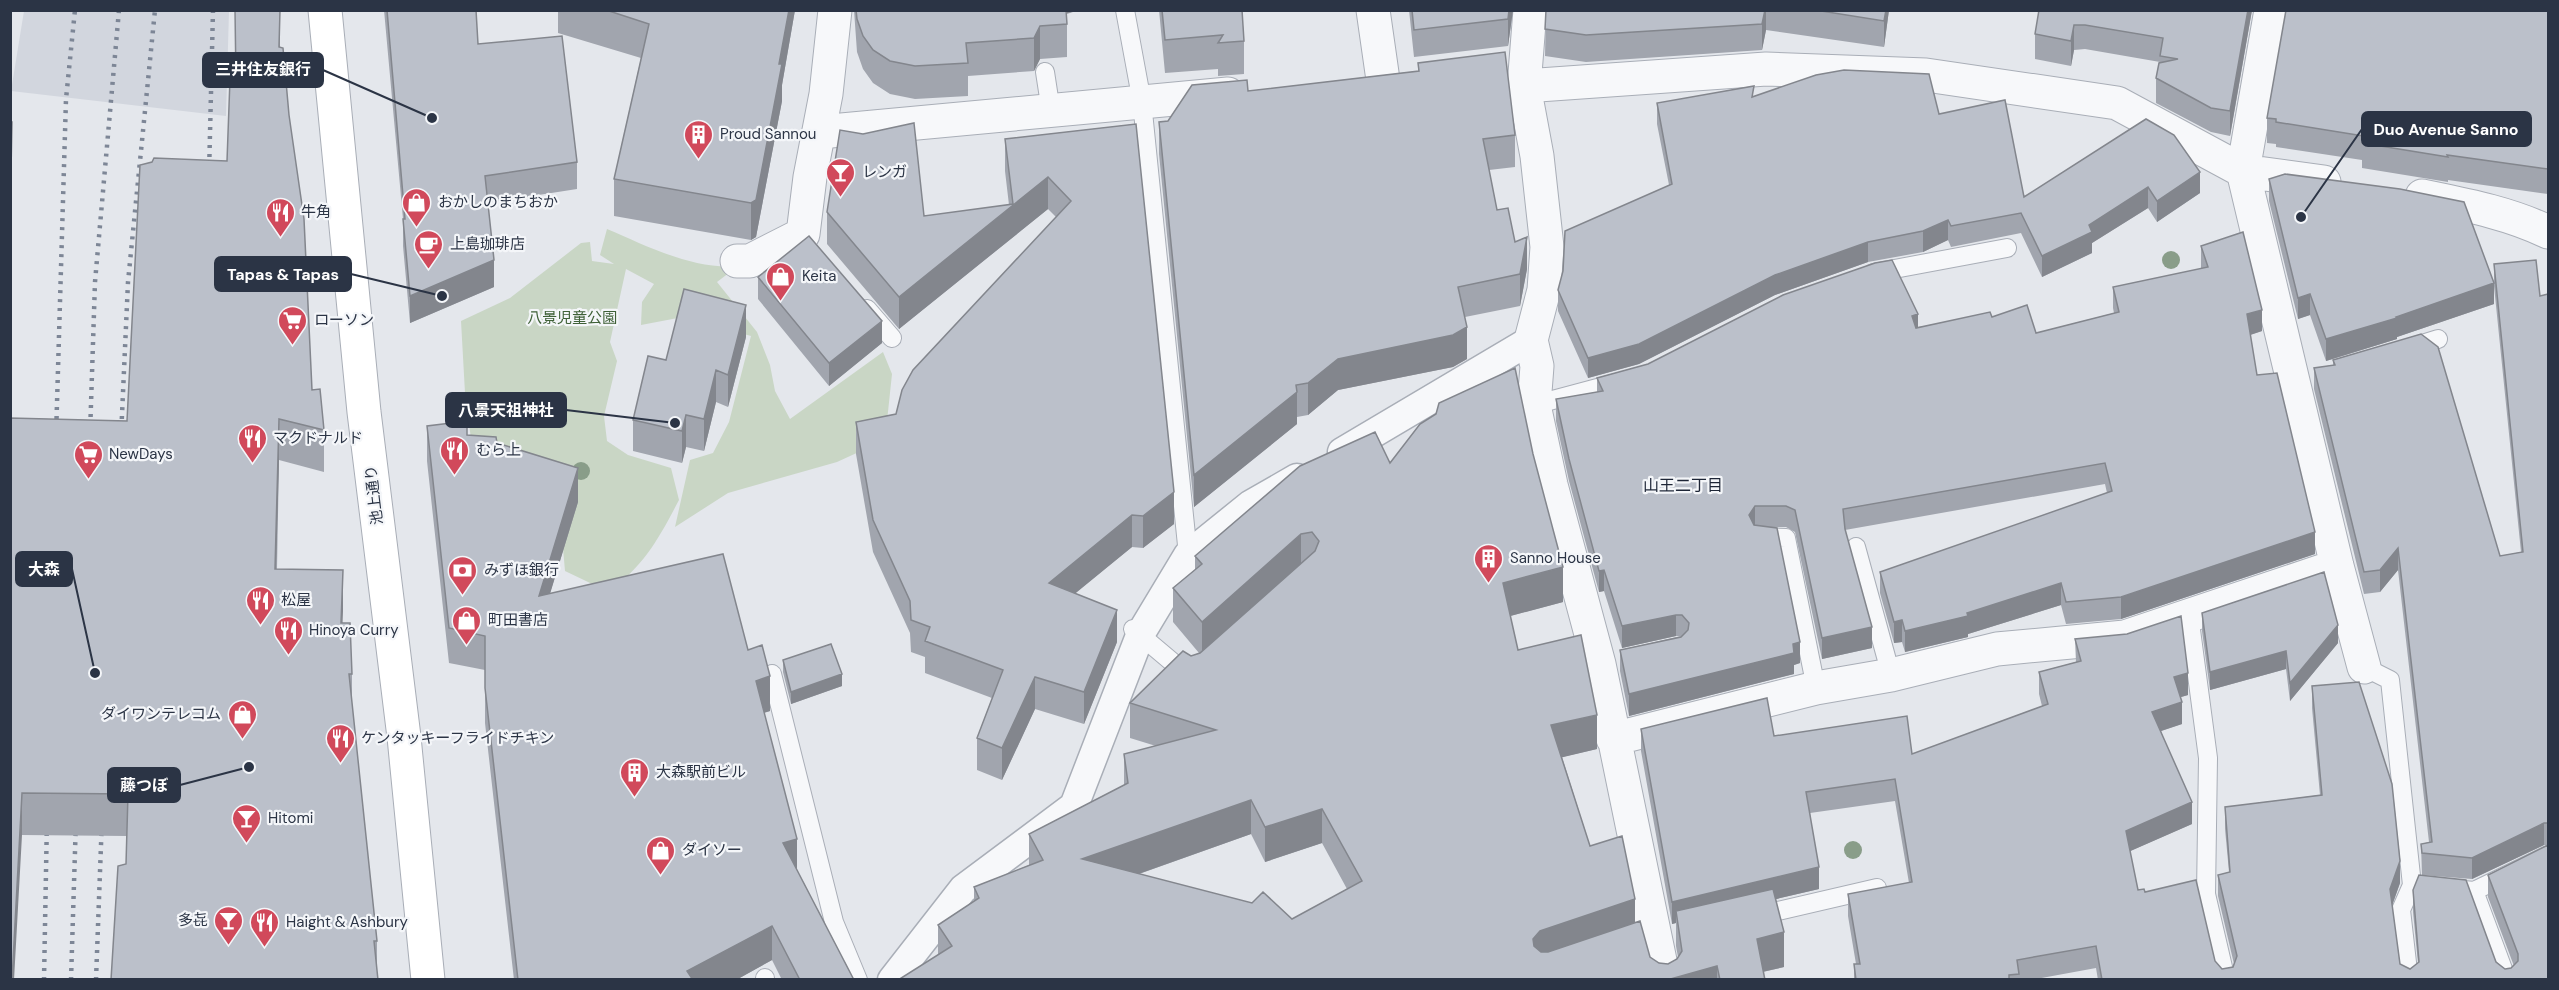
<svg xmlns="http://www.w3.org/2000/svg" width="2559" height="990" viewBox="0 0 2559 990" font-family="'DM Sans','Noto Sans JP',sans-serif">
  <style>
    .built { fill: #d2d6de }
    .green { fill: #c9d6c5 }
    .lines { fill: none; stroke-linecap: round; stroke-linejoin: round }
    .service-casing { stroke: #a9aeb7; stroke-width: 20 }
    .pedestrian-casing { stroke: #a9aeb7; stroke-width: 31 }
    .minor-casing { stroke: #a9aeb7; stroke-width: 35 }
    .secondary-casing { stroke: #a9aeb7; stroke-width: 35 }
    .service { stroke: #f7f8fa; stroke-width: 18 }
    .pedestrian { stroke: #f7f8fa; stroke-width: 28 }
    .minor { stroke: #f7f8fa; stroke-width: 33 }
    .secondary { stroke: #fff; stroke-width: 33 }
    .rail { stroke: #7d8696; stroke-width: 4.5; stroke-dasharray: 3 6; stroke-linecap: butt }
    .tree { fill: #899d89 }
    .wall { fill: #a1a5ae; fill-rule: evenodd }
    .shaded-wall { fill: #83868d }
    .building { fill: #bbc0ca; stroke: #83868d; stroke-width: 1.5; fill-rule: evenodd }
    .labels { text-anchor: middle; dominant-baseline: central; stroke-width: 4.5; stroke-linejoin: round; paint-order: stroke }
    .poi-label { font-size: 15px; fill: #2b3445; stroke: #f4f6f9; text-anchor: start }
    .park-label { font-size: 15px; fill: #3f6138; stroke: #f4f6f9 }
    .street-label { font-size: 15px; fill: #2b3445; stroke: #f4f6f9 }
    .neighbourhood-label { font-size: 16px; fill: #1d2536; stroke: #f4f6f9 }
    .leader { fill: none; stroke: #2b3445; stroke-width: 2 }
    .callout-dot { fill: #2b3445; stroke: #f4f6f9; stroke-width: 2 }
    .callout { fill: #2b3445; stroke: #2b3445; stroke-width: 2 }
    .callout-label { font-size: 16px; text-anchor: middle; font-weight: bold; fill: #fff }
  </style>
  <rect width="100%" height="100%" fill="#e4e7ec"/>
  <path class="built" d="M24 11H229L226 116 11 91Z"/>
  <path class="green" d="M607 229C647 246 693 270 738 266L717 282 757 332 770 365 775 391 790 419 883 352 892 374 885 440 837 462 728 493 675 527 690 460 713 453 729 422 751 336 683 317 641 325 642 302 654 284 626 269 610 342 617 361 604 416 607 441 628 455 671 468 679 500C658 540 645 564 609 592L565 571 561 525 473 454 465 393 461 321 510 298 581 243 590 242 592 261 614 264 600 255Z"/>
  <g class="lines">
    <defs>
      <path id="service" d="M1125 10 1142 102 1188 555
        M1045 72 1051 111
        M1873 273 2007 248
        M867 309 892 338
        M2409 348 2438 339
        M1534 405 1620 382
        M1760 537 1786 538 1816 688
        M1856 547 1891 675
        M2189 615 2208 758 2206 894 2226 980
        M1133 629 1190 677
        M2364 667 2390 680 2412 885 2474 891 2548 855
        M772 674 834 922 858 980
        M2474 891 2507 980
        M1756 916 1877 888
        M765 978V980
        M2409 980 2401 910 2412 885"/>
      <path id="pedestrian" d="M1342 452 1531 340
        M892 980 963 889 1074 806 1141 633 1188 555 1250 505 1297 478"/>
      <path id="minor" d="M1373 10 1383 80
        M1530 10 1524 86 1537 156 1547 247 1544 290 1531 340 1537 366 1534 405 1551 485 1599 664 1664 980
        M2271 10 2243 171 2337 566 2364 667
        M1524 86 1766 69 1926 75 2117 103 2243 171 2324 182
        M820 132 1228 94
        M2422 196C2466 205 2509 213 2548 232
        M737 261H750L803 234 810 177 826 94 835 10
        M1613 739 1816 688 1891 675 1997 649 2125 637 2337 566"/>
      <path id="secondary" d="M325 10 364 412 404 737 428 980"/>
    </defs>
    <use href="#service" class="service-casing"/>
    <use href="#pedestrian" class="pedestrian-casing"/>
    <use href="#minor" class="minor-casing"/>
    <use href="#secondary" class="secondary-casing"/>
    <use href="#service" class="service"/>
    <use href="#pedestrian" class="pedestrian"/>
    <use href="#minor" class="minor"/>
    <use href="#secondary" class="secondary"/>
    <path class="rail" d="M209 175 213 10
      M90 435 95 282 119 10
      M56 437 66 99 75 10
      M121 437 128 282 155 10
      M44 980 47 818
      M71 980 76 819
      M96 980 102 818"/>
  </g>
  <g class="tree">
    <circle cx="2171" cy="260" r="9"/>
    <circle cx="581" cy="471" r="9"/>
    <circle cx="1853" cy="850" r="9"/>
  </g>
  <path class="wall" d="M280 10V47L312 390 324 430V472L279 460 277 569 343 623 352 674V706L377 941V969L126 864 127 836 22 835 10 418 127 421 227 161 236 80Z
    M384 10H476L478 44 577 162V189L488 203 494 287 410 323 403 246V219Z
    M558 10H795L782 85V101L756 237 751 240 614 216V179L641 58 558 33Z
    M854 10H1079L1067 14V57L1040 59 1034 71 968 76V96L915 99 890 94 873 83 863 69 857 52Z
    M1159 10H1242L1244 41V74L1218 76V69L1165 73Z
    M1409 10H1513L1508 46 1414 57Z
    M1546 10H1889L1884 47 1766 30 1762 50 1586 62 1545 56Z
    M2039 10H2252L2230 136 2211 132 2156 103V78L2160 62 2085 49 2074 50 2071 66 2035 59V34Z
    M2548 10V194L2448 180V182L2362 168V160L2276 147V144L2267 143V118Z
    M1418 63 1515 135V167L1489 170 1497 210 1515 242 1527 269 1520 306 1465 317 1467 359 1453 367 1338 390 1308 415 1297 417V424L1194 507 1159 154V122L1168 121 1248 91 1418 71Z
    M1754 96 1939 114 2024 197 2146 119 2200 193 2157 222 2148 208 2092 243V253L2042 277 2021 233 1951 247 1948 240 1923 252 1868 262 1775 295 1639 364 1588 378 1558 311V290L1669 185 1657 124V103Z
    M1136 124 1174 524 1143 548 1132 547 1075 593 1117 642 1084 724 1035 709 1002 780 977 770V738L992 698 925 673V657L911 652 910 633 873 552 856 454V422L896 414 1056 217 1048 209 899 329 827 244V212L924 216 1009 205 1005 171V139Z
    M2269 179 2494 304 2397 337V339L2326 361 2310 315 2298 319 2269 201Z
    M2201 246 2262 331 2250 335 2257 375 2315 554 2121 619 2066 624 2061 605 1968 634V637L1905 652 1902 642 1894 643 1880 593V572L2107 493 2105 484 1845 530 1872 648 1822 659 1795 532 1786 527H1769L1800 663 1794 665V674L1629 716 1620 671V650L1681 636H1676L1622 648 1604 591 1599 592 1569 481 1556 421V399L1597 392V378L1918 327 1992 317 2036 333 2114 313 2113 308V287L2201 269Z
    M2494 264 2540 296 2548 294V845H2544L2472 879 2422 875 2421 844 2429 842 2398 570 2380 592 2364 594 2314 389V368L2333 365V360L2500 556 2521 552 2494 286Z
    M758 277 882 343 829 386 758 299Z
    M746 337 728 407 716 402 704 451 686 447 682 463 633 451V420L666 360Z
    M427 426 497 443 578 502 550 593 748 650 770 711 764 713 797 870 854 980H782L772 960 736 980H514L485 723V670L449 663 427 461Z
    M1390 463 1563 602 1510 616 1518 650 1597 749 1562 757 1590 846 1635 923 1650 957 1659 963 1668 964 1677 959 1678 957 1676 946V923L1672 924 1641 751V729L1774 736 1912 754 2042 706 2039 694V672L2076 662 2075 639 2188 695 2181 697 2182 724 2161 731 2192 824 2130 851 2138 890 2145 892 2222 969 2233 967 2234 964 2218 896V875L2229 872 2225 829V807L2320 795 2312 708V686L2400 883 2392 906 2400 964 2410 969 2418 963 2413 912V890L2505 969 2511 968 2514 966 2488 897V875L2548 980H2098L2096 968 2031 980H1854V964H1856L1848 916V894L1909 883 1895 801 1810 813 1819 889 1776 899 1784 967 1763 972 1765 980H898L938 955V925L974 901V887L1029 865V834L1124 785V754L1156 746 1130 738V703L1191 656 1199 653 1173 622V588L1195 570V556ZM1251 834 1265 862 1322 843 1347 889 1292 919 1139 874Z
    M2202 613 2338 643 2290 701 2286 669 2210 690 2202 631Z
    M783 660 842 686 791 704 783 672Z"/>
  <path class="shaded-wall" d="M789 10H795L782 85V101L756 237 751 240V203L779 64Z
    M1064 10H1079L1064 14Z
    M1509 10H1513L1508 46V19Z
    M1765 10H1766V30L1762 50V24Z
    M1886 10H1889L1884 47V21Z
    M2248 10H2252L2230 136V111Z
    M2074 25V50L2071 66V41Z
    M1040 26V59L1034 71V38Z
    M12 122V163L10 262V220Z
    M2200 172V193L2157 222V201Z
    M1048 177V209L899 329V297Z
    M2148 187V208L2092 243V253L2042 277V256L2089 225Z
    M1948 220V240L1923 252V231Z
    M1527 237V269L1520 306V274Z
    M1868 242V262L1775 295 1639 364 1588 378V358L1775 275Z
    M494 260V287L410 323V296Z
    M2494 283V304L2397 337V339L2326 361V339Z
    M2310 294V315L2298 319V298Z
    M746 305V337L728 407V375Z
    M2262 310V331L2247 336V314Z
    M1918 314V335L1912 316Z
    M882 321V343L829 386V363Z
    M1467 327V359L1453 367 1338 390 1308 415V383L1338 359Z
    M716 370V402L704 451V419Z
    M1297 392V424L1194 507V475Z
    M686 415V447L682 463V431Z
    M279 419V460L275 610V569Z
    M578 468V502L539 630V596Z
    M1174 492V524L1143 548V516Z
    M1755 506V527L1749 536V515Z
    M1132 515V547L1049 615V583Z
    M2315 532V554L2121 619V597Z
    M1301 534V569L1202 656V622Z
    M2398 548V570L2380 592V570Z
    M1563 567V602L1503 618V583Z
    M343 570V611L341 664V623Z
    M1604 570V591L1599 592V571Z
    M2061 583V605L1968 634V637L1905 652V631L1967 613Z
    M1117 610V642L1084 724V692Z
    M1676 615V636L1622 648V626Z
    M1902 620V642L1894 643V622Z
    M2338 625V643L2290 701V683Z
    M1872 627V648L1822 659V638Z
    M1800 642V663L1794 665V674L1629 716V694Z
    M2286 651V669L2210 690V672Z
    M2188 673V695L2174 699V677Z
    M842 674V686L791 704V692Z
    M770 676V711L756 715V681Z
    M1035 677V709L1002 780V748Z
    M2182 702V724L2152 734V712Z
    M1597 715V749L1551 760V725Z
    M22 793V835L14 980H12Z
    M1251 800V834L1082 894V859Z
    M2192 802V824L2126 853V831Z
    M1322 809V843L1265 862V827Z
    M2544 823V845L2472 879V858Z
    M797 839V873L783 843Z
    M2400 861V883L2390 911V889Z
    M1819 867V889L1678 922 1676 911V923L1672 924V902Z
    M1635 899V934L1533 973V939L1540 931Z
    M772 926V960L736 980H687V971Z
    M1784 932V967L1757 973V939Z
    M1717 966V980H1667Z"/>
  <path class="building" d="M235 10H280L279 47 283 48 289 115 304 219 312 390 320 389 324 430 279 419 275 569 343 570 341 623H350L352 674H349L377 941H374L378 980H111L118 866 126 864 128 794 22 793 12 980H10V418L127 421 140 165 152 162 154 158 227 161 230 79 236 80Z
    M387 10H476L478 44 562 36 577 162 485 176 494 260 410 296 403 219H405Z
    M606 10H789L779 64H782L756 200 751 203 614 179 649 24Z
    M856 10H1066L1067 24 1040 26 1034 38 966 43 968 63 915 66 890 61 873 50 863 36 857 19Z
    M1162 10H1242L1244 41 1218 43 1223 35 1165 40Z
    M1412 10H1509L1508 19 1414 30Z
    M1546 10H1765L1762 24 1586 35 1545 29Z
    M1815 10H1886L1884 21Z
    M2039 10H2248L2230 111 2211 108 2156 78 2159 63 2178 59 2160 56 2163 38 2085 25H2074L2071 41 2035 34Z
    M2286 10H2548V169L2447 155 2448 157 2362 143 2376 138 2276 122V119L2267 118Z
    M1505 52 1515 135 1483 139 1497 210 1508 208 1515 242 1527 237 1520 274 1458 287 1467 327 1453 335 1338 359 1308 383 1296 385 1297 392 1194 475 1159 122 1168 121 1192 85 1247 80 1248 91 1419 71 1418 63Z
    M1844 70 1929 74 1939 114 2005 100 2024 197 2146 119 2174 135 2200 172 2157 201 2148 187 2089 225 2092 232 2042 256 2021 213 1951 226 1948 220 1923 231 1868 242 1775 275 1639 344 1588 358 1558 290 1563 271 1565 231 1672 184 1657 103 1754 86 1752 97 1816 75Z
    M10 122H12L10 220Z
    M914 123 924 216 1013 204 1005 139 1136 124 1174 492 1143 516 1132 515 1049 583 1117 610 1084 692 1035 677 1002 748 977 738 1003 670 925 641 930 627 911 620 910 601 873 520 856 422 896 414 902 390 913 370 1071 201 1048 177 899 297 827 212 840 130 863 134Z
    M2285 174 2400 189 2464 202 2494 283 2396 317 2397 318 2326 339 2310 294 2298 298 2269 179Z
    M2243 232 2262 310 2247 314 2257 375 2277 373 2315 532 2121 597 2066 602 2061 583 1967 613 1968 616 1905 631 1902 620 1894 622 1880 572 2112 491 2105 463 1843 509 1845 529 1872 627 1822 638 1795 510 1786 506H1755L1749 515 1754 525 1777 528 1800 642 1793 644 1794 653 1629 694 1620 650 1681 637 1688 630 1689 623 1682 615H1676L1622 626 1604 570 1599 571 1569 459 1556 399 1603 391 1597 378 1648 364 1783 295 1875 263 1892 260 1918 314 1912 316 1916 328 1990 312 1992 317 2027 305 2036 333 2119 312 2113 287 2208 267 2201 246Z
    M809 236 882 321 829 363 758 277Z
    M2536 260 2540 296 2548 294V823H2544L2472 858 2422 853 2421 844 2432 842 2398 548 2380 570 2364 572 2314 368 2335 365 2333 360 2421 334 2438 347 2500 556 2523 552 2494 264Z
    M684 289 746 305 728 375 716 370 704 419 686 415 682 431 633 420 648 356 666 360Z
    M1515 368 1533 454 1563 567 1503 583 1518 650 1581 635 1597 715 1551 725 1590 846 1622 836 1635 899 1540 931 1533 939 1534 946 1541 952H1548L1640 921 1650 957 1659 963 1668 964 1677 959 1682 951 1676 911 1773 889 1784 932 1757 939 1765 980H1720L1717 966 1667 980H898L952 946 938 925 979 898 974 887 1043 860 1029 834 1128 783 1124 754 1216 730 1130 703 1183 651 1191 656 1200 653 1315 551 1319 541 1312 532 1301 534 1202 622 1173 588 1202 564 1195 556 1300 466 1375 432 1390 463 1420 424 1436 414 1439 403ZM1251 800 1265 827 1322 809 1362 881 1292 919 1263 892 1252 903 1082 859Z
    M467 421V435L496 437 497 443 578 468 539 596 723 554 748 650 762 645 770 676 756 681 797 839 783 843 854 980H800L772 926 687 971 693 980H518L485 688V636L449 628 427 426Z
    M2324 572 2338 625 2290 683 2286 651 2210 672 2202 613Z
    M2181 616 2188 673 2174 677 2182 702 2152 712 2192 802 2126 831 2138 890 2144 889 2145 892 2196 880 2215 961 2222 969 2233 967 2237 956 2218 875 2230 872 2225 807 2322 795 2312 686 2359 682 2392 784 2400 861 2390 889 2400 964 2410 969 2419 962 2413 890 2419 875 2466 880 2496 962 2505 969 2511 968 2518 961V954L2488 875 2548 845V980H2102L2096 946 2017 960 2019 974 2009 975V980H1856L1854 964H1860L1848 894 1912 882 1895 779 1806 792 1819 867 1672 902 1641 729 1767 698 1774 736 1907 716 1912 754 2048 704 2039 672 2081 661 2075 639 2127 634Z
    M831 644 842 674 791 692 783 660Z"/>
  <defs>
    <symbol id="building-pin" viewBox="-11 -11 22 30"><path d="M0 17L-7.5 6A9.5 9.5 0 1 1 7.5 6Z" fill="#d1495b" stroke="#f4f6f9"/><path d="M-4-6H4V6H1V3H-1V6H-4ZM-2.5-4.3h1.7v1.8h-1.7ZM.8-4.3h1.7v1.8H.8ZM-2.5-1h1.7V.8h-1.7ZM.8-1h1.7V.8H.8Z" fill="#fff"/></symbol>
    <symbol id="bar-pin" viewBox="-11 -11 22 30"><path d="M0 17L-7.5 6A9.5 9.5 0 1 1 7.5 6Z" fill="#d1495b" stroke="#f4f6f9"/><path d="M-6-5H6L.8 .8V4.5H3.5V6h-7V4.5H-.8V.8Z" fill="#fff"/></symbol>
    <symbol id="shop-pin" viewBox="-11 -11 22 30"><path d="M0 17L-7.5 6A9.5 9.5 0 1 1 7.5 6Z" fill="#d1495b" stroke="#f4f6f9"/><path d="M-5-2.5h2.3a2.7 3.5 0 0 1 5.4 0H5L5.5 6h-11ZM-1.5-2.5h3a1.5 2.3 0 0 0-3 0Z" fill="#fff"/></symbol>
    <symbol id="restaurant-pin" viewBox="-11 -11 22 30"><path d="M0 17L-7.5 6A9.5 9.5 0 1 1 7.5 6Z" fill="#d1495b" stroke="#f4f6f9"/><path d="M-5-6h1v4h1v-4h1v4h1v-4h1v5L-1.5 .5V6h-2V.5L-5-1ZM5-6V6H3V1.5H1.5Q1.5-4 5-6Z" fill="#fff"/></symbol>
    <symbol id="cafe-pin" viewBox="-11 -11 22 30"><path d="M0 17L-7.5 6A9.5 9.5 0 1 1 7.5 6Z" fill="#d1495b" stroke="#f4f6f9"/><path d="M-5.5-4.5H6V0H3Q3 3.5 0 3.5H-2.5Q-5.5 3.5-5.5 0ZM3-3.2v2h1.7v-2ZM-6 4.5H4V6H-6Z" fill="#fff"/></symbol>
    <symbol id="supermarket-pin" viewBox="-11 -11 22 30"><path d="M0 17L-7.5 6A9.5 9.5 0 1 1 7.5 6Z" fill="#d1495b" stroke="#f4f6f9"/><path d="M-6-5.5h2.5l.6 2H6L4.5 2H-2.5L-4.4-4H-6ZM-1.5 3.2a1.3 1.3 0 1 0 .1 0ZM3 3.2a1.3 1.3 0 1 0 .1 0Z" fill="#fff"/></symbol>
    <symbol id="bank-pin" viewBox="-11 -11 22 30"><path d="M0 17L-7.5 6A9.5 9.5 0 1 1 7.5 6Z" fill="#d1495b" stroke="#f4f6f9"/><path d="M-6-4H6V4H-6ZM0-2.3a2.3 2.3 0 1 0 0 4.6a2.3 2.3 0 1 0 0-4.6Z" fill="#fff"/></symbol>
  </defs>
  <g fill-rule="evenodd">
    <use href="#building-pin" x="682" y="118" width="33" height="45"/>
    <use href="#bar-pin" x="824" y="156" width="33" height="45"/>
    <use href="#shop-pin" x="400" y="186" width="33" height="45"/>
    <use href="#restaurant-pin" x="264" y="196" width="33" height="45"/>
    <use href="#cafe-pin" x="412" y="228" width="33" height="45"/>
    <use href="#shop-pin" x="764" y="260" width="33" height="45"/>
    <use href="#supermarket-pin" x="276" y="304" width="33" height="45"/>
    <use href="#restaurant-pin" x="236" y="422" width="33" height="45"/>
    <use href="#restaurant-pin" x="438" y="434" width="33" height="45"/>
    <use href="#supermarket-pin" x="72" y="438" width="33" height="45"/>
    <use href="#building-pin" x="1472" y="542" width="33" height="45"/>
    <use href="#bank-pin" x="446" y="554" width="33" height="45"/>
    <use href="#restaurant-pin" x="244" y="584" width="33" height="45"/>
    <use href="#shop-pin" x="450" y="604" width="33" height="45"/>
    <use href="#restaurant-pin" x="272" y="614" width="33" height="45"/>
    <use href="#shop-pin" x="226" y="698" width="33" height="45"/>
    <use href="#restaurant-pin" x="324" y="722" width="33" height="45"/>
    <use href="#building-pin" x="618" y="756" width="33" height="45"/>
    <use href="#bar-pin" x="230" y="802" width="33" height="45"/>
    <use href="#shop-pin" x="644" y="834" width="33" height="45"/>
    <use href="#bar-pin" x="212" y="904" width="33" height="45"/>
    <use href="#restaurant-pin" x="248" y="906" width="33" height="45"/>
  </g>
  <g class="labels">
    <g class="poi-label">
      <text x="720" y="134">Proud Sannou</text>
      <text x="862" y="172">レンガ</text>
      <text x="438" y="202">おかしのまちおか</text>
      <text x="301" y="212">牛角</text>
      <text x="450" y="244">上島珈琲店</text>
      <text x="802" y="276">Keita</text>
      <text x="314" y="320">ローソン</text>
      <text x="273" y="438">マクドナルド</text>
      <text x="476" y="450">むら上</text>
      <text x="109" y="454">NewDays</text>
      <text x="1510" y="558">Sanno House</text>
      <text x="484" y="570">みずほ銀行</text>
      <text x="281" y="600">松屋</text>
      <text x="488" y="620">町田書店</text>
      <text x="309" y="630">Hinoya Curry</text>
      <text x="221" y="714" text-anchor="end">ダイワンテレコム</text>
      <text x="361" y="738">ケンタッキーフライドチキン</text>
      <text x="656" y="772">大森駅前ビル</text>
      <text x="268" y="818">Hitomi</text>
      <text x="682" y="850">ダイソー</text>
      <text x="208" y="920" text-anchor="end">多㐂</text>
      <text x="286" y="922">Haight &amp; Ashbury</text>
    </g>
    <g class="park-label">
      <text x="572" y="318">八景児童公園</text>
    </g>
    <g class="street-label">
      <text transform="translate(374 495) rotate(-97)">池上通り</text>
    </g>
    <g class="neighbourhood-label">
      <text x="1683" y="485">山王二丁目</text>
    </g>
  </g>
  <path class="leader" d="M432 118L323 70M2301 217L2362 129M442 296L351 274M675 423L566 410M95 673L72 569M249 767L180 785"/>
  <g class="callout-dot">
    <circle cx="432" cy="118" r="6"/>
    <circle cx="2301" cy="217" r="6"/>
    <circle cx="442" cy="296" r="6"/>
    <circle cx="675" cy="423" r="6"/>
    <circle cx="95" cy="673" r="6"/>
    <circle cx="249" cy="767" r="6"/>
  </g>
  <g class="callout">
    <rect x="203" y="53" width="120" height="34" rx="6"/>
    <rect x="2362" y="112" width="169" height="34" rx="6"/>
    <rect x="215" y="257" width="136" height="34" rx="6"/>
    <rect x="446" y="393" width="120" height="34" rx="6"/>
    <rect x="16" y="552" width="56" height="34" rx="6"/>
    <rect x="108" y="768" width="72" height="34" rx="6"/>
  </g>
  <g class="callout-label">
    <text x="263" y="75">三井住友銀行</text>
    <text x="2446" y="135">Duo Avenue Sanno</text>
    <text x="283" y="280">Tapas &amp; Tapas</text>
    <text x="506" y="416">八景天祖神社</text>
    <text x="44" y="575">大森</text>
    <text x="144" y="791">藤つぼ</text>
  </g>
  <rect width="2559" height="990" fill="none" stroke="#2b3445" stroke-width="24"/>
</svg>
